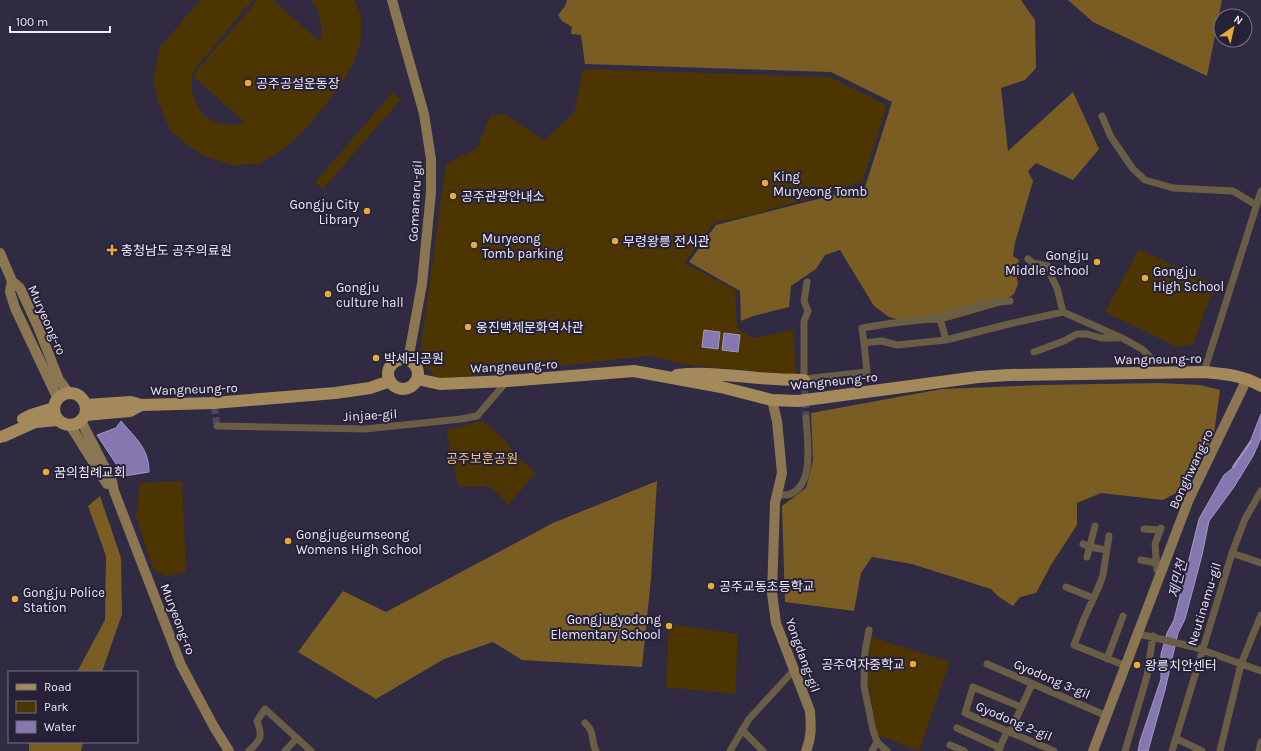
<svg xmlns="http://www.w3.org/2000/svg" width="1261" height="751" viewBox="0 0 1261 751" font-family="Karla,'Noto Sans KR',sans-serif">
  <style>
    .green { fill: #4c3500 }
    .forest { fill: #7a5d22 }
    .water { fill: #8577af; stroke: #a499c5 }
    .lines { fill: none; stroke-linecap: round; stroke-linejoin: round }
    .stream { stroke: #a499c5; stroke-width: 2 }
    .street-tunnel { stroke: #4c485e; stroke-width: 7; stroke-dasharray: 7 3.5; stroke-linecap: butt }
    .street { stroke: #6a5d46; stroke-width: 7 }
    .secondary { stroke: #8b7652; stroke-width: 10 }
    .primary { stroke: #a48a5a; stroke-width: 12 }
    .poi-dot { fill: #e5ad35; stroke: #272138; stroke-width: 1.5 }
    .labels { text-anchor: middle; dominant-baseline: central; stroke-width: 4; stroke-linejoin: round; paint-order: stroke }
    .poi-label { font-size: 13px; fill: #ece9f9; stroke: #272138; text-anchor: start }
    .street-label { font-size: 13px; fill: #ece9f9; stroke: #272138 }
    .park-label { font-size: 13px; fill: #efc36f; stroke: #272138 }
    .water-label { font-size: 14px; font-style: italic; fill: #d9d2f3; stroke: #272138 }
  </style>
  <rect width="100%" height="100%" fill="#302b43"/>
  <path class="green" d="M200 0H254L246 7C234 21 223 36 211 50 206 56 199 62 195 69 187 84 194 103 204 115 213 125 232 126 245 123L194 77 197 70 258 0H273L320 42C323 28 321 11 311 0H355L361 17V42L353 65 340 86 307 127 285 148 259 164 232 165 204 156 187 145 170 130 158 102 153 80 160 47Z
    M583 69 830 77 887 105 862 182 759 213 714 223 684 263 735 290 737 328 752 338 793 330 796 375 688 365 650 356 438 379 419 360 446 164 477 148 490 116 505 114 544 140 574 113Z
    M393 92 401 99 323 189 315 182Z
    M1139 249 1215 285 1193 344 1177 347 1105 312Z
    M483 421 505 440 517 457 536 473 508 505 491 487 458 486 446 430Z
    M182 481 186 572 167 576 154 571 136 517 140 483Z
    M675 625 738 634 735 694 666 687 669 626Z
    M871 637 950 662 919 751 878 735 868 683Z"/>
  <path class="forest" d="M567 0H1021L1035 20 1036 68 1025 80 1001 88 1008 151 1073 92 1099 149 1073 180 1036 163 1028 171 1033 181 1015 243 1013 256 1019 260 1016 272 1018 284 1014 294 995 307 939 323 904 321 889 317 874 306 840 250 825 255 816 269 791 286 789 307 753 316 741 321 740 291 689 262 716 225 865 187 892 102 831 72 585 64 581 35 571 34 572 27 562 21 558 15 565 6Z
    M1068 0H1222L1207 76 1093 22Z
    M1159 383 1200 385 1220 390 1214 434 1189 486 1163 500 1101 493 1077 503V525L1051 565 1036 593 1020 597 1013 606 999 597 991 589 912 564 872 557 861 573 854 611 785 602 782 506 806 488 813 460 811 413 942 389 1041 385Z
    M657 481 651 578 642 667 522 660 493 642 444 659 376 699 298 652 343 591 386 612 553 523Z
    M100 496 121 558 122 614 102 672H77L105 620 106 556 88 506Z
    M29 742H83L81 751H29Z"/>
  <path class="water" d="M704 330 720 332 718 349 702 347Z
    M724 333 740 335 738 352 722 350Z
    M1261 414V438L1253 456 1234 487 1209 521 1202 555 1185 619 1178 633 1165 690 1148 751H1138L1140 741 1161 679V654L1167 633 1174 620 1199 519 1224 475 1234 467 1250 442Z
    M121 421C135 438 149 448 149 472L124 476 97 435 116 428Z"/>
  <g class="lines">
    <path class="stream" d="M1233 467 1251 441"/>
    <path class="street-tunnel" d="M804 380 806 418
      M212 386 217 426"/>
    <path class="street" d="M1102 116 1111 137 1133 169 1145 180 1173 188 1233 191 1256 205
      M1028 259 1033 263 1048 266 1051 271 1052 278 1057 288 1063 312
      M807 282 804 301 808 311 804 321V380L813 378 867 372 864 343 882 341 897 345 946 340 1009 324 1063 312 1122 338 1142 349 1151 358
      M940 318C963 310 986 303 1010 301
      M864 343 862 328 893 323 940 318 946 340
      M1034 352 1064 341 1077 334H1087L1101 338H1118
      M1204 372 1261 191
      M217 426 365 429 461 419 477 416 507 381
      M777 494C780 495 784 495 787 495 816 488 807 439 806 418
      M1161 528 1155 544 1157 570 1162 571
      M1144 529 1160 530
      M1109 536 1103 575 1099 586 1084 619 1074 645 1126 666
      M1083 544 1090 547 1106 550
      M1232 553 1261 563
      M1087 557 1095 526
      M1141 560 1156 563
      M1066 587 1093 598
      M869 630 865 652 864 686 873 730 877 742 887 751
      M1139 634 1194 647 1261 671
      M1107 659 1123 616
      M987 664 1107 716
      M1021 707 973 687 965 713 1054 751
      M585 723C596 733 590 740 596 751
      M957 728 1000 748
      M742 730 763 751
      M1010 732 1032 684
      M1177 739 1202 751
      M950 745 964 751
      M249 751C261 739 263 737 257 721L265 709 311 751
      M285 751 297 738
      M730 751 749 719 794 670
      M872 751 877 742
      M998 751 1005 736
      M1125 751 1147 676 1153 636
      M1172 751 1232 553 1245 519 1261 491
      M1220 751 1241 664 1261 615
      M1259 751 1261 742"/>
    <path class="secondary" d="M392 0 424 114 431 159V192L422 284 408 360
      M0 253 12 281 20 288 38 327 59 380 69 393
      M12 281 10 292 15 308 58 399
      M772 400 777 421 782 473 775 503 772 593 776 623 810 711C811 725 812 737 806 751
      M81 421 112 481 114 491 181 665 214 727 229 751
      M70 425 107 484
      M1093 751 1189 499 1247 379"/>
    <path class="primary" d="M388 374a15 15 0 1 1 30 0a15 15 0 1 1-30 0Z
      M677 375C701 372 724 375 748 377 767 379 785 380 804 380
      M417 379 440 384 507 381 634 371 721 387 772 400 798 401 978 377 1009 375 1204 372C1224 374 1243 375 1261 386
      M54 409a16 16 0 1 1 32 0a16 16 0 1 1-32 0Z
      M86 405 131 402 141 405 213 403 335 393 370 388 390 381
      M85 415 130 411 141 405
      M23 419 31 415 54 408
      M0 437 4 436 35 422 58 420"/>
  </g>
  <g class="poi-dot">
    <circle cx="248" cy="83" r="4"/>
    <circle cx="765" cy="183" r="4"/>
    <circle cx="453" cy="196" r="4"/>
    <circle cx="367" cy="211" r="4"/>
    <circle cx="615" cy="241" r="4"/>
    <circle cx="474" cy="245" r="4"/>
    <path d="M110 244h4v4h4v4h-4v4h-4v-4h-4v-4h4z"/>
    <circle cx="1097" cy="262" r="4"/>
    <circle cx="1145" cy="278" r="4"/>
    <circle cx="328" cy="294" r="4"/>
    <circle cx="468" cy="327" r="4"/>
    <circle cx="376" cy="358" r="4"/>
    <circle cx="46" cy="472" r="4"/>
    <circle cx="288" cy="541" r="4"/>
    <circle cx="711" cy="586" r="4"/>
    <circle cx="15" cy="599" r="4"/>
    <circle cx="669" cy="626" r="4"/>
    <circle cx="913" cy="664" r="4"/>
    <circle cx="1137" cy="665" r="4"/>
  </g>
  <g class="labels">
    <g class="poi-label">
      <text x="256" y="83">공주공설운동장</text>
      <text x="773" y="176">King<tspan x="773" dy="15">Muryeong Tomb</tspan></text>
      <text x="461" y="196">공주관광안내소</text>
      <text x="359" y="204" text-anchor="end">Gongju City<tspan x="359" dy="15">Library</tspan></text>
      <text x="482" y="238">Muryeong<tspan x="482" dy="15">Tomb parking</tspan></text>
      <text x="623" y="241">무령왕릉 전시관</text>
      <text x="121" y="250">충청남도 공주의료원</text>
      <text x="1089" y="255" text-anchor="end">Gongju<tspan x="1089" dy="15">Middle School</tspan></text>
      <text x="1153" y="271">Gongju<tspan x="1153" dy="15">High School</tspan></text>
      <text x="336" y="287">Gongju<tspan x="336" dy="15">culture hall</tspan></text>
      <text x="476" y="327">웅진백제문화역사관</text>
      <text x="384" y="358">박세리공원</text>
      <text x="54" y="472">꿈의침례교회</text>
      <text x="296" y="534">Gongjugeumseong<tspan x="296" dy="15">Womens High School</tspan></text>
      <text x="719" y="586">공주교동초등학교</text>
      <text x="23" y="592">Gongju Police<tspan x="23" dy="15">Station</tspan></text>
      <text x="661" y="619" text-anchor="end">Gongjugyodong<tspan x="661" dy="15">Elementary School</tspan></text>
      <text x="905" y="664" text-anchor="end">공주여자중학교</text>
      <text x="1145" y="665">왕릉치안센터</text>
    </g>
    <g class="street-label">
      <text transform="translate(415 201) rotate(-87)">Gomanaru-gil</text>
      <text transform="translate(47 320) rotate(66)">Muryeong-ro</text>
      <text transform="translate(1158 359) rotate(-1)">Wangneung-ro</text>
      <text transform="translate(514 366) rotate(-3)">Wangneung-ro</text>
      <text transform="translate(834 381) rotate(-6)">Wangneung-ro</text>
      <text transform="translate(194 389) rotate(-2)">Wangneung-ro</text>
      <text transform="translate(370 415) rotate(-3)">Jinjae-gil</text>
      <text transform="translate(1191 469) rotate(-65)">Bonghwang-ro</text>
      <text transform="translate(1204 604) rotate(-73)">Neutinamu-gil</text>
      <text transform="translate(178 619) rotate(69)">Muryeong-ro</text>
      <text transform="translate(803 655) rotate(70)">Yongdang-gil</text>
      <text transform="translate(1052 679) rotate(23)">Gyodong 3-gil</text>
      <text transform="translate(1014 721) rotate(23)">Gyodong 2-gil</text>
    </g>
    <g class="park-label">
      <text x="482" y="458">공주보훈공원</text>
    </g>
    <g class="water-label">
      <text transform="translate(1178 579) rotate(-76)">제민천</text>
    </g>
  </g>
  <rect x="8" y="671" width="130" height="72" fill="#272138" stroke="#767185"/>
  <rect x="16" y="684" width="20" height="6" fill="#a48a5a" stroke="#767185"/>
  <text x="44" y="691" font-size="12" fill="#ece9f9">Road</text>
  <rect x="16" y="701" width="20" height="12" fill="#4c3500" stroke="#767185"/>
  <text x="44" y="711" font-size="12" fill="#ece9f9">Park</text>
  <rect x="16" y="721" width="20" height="12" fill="#8577af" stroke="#767185"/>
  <text x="44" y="731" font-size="12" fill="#ece9f9">Water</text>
  <g transform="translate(1233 28) rotate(34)"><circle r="19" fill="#272138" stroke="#767185"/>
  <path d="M0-3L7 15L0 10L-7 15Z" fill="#e5ad35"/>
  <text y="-6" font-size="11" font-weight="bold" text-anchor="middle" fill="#ece9f9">N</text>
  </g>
  <path d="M10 26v6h100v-6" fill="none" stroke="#ece9f9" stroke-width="2"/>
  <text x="16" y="26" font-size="12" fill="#ece9f9" stroke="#272138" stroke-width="3" paint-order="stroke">100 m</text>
</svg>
